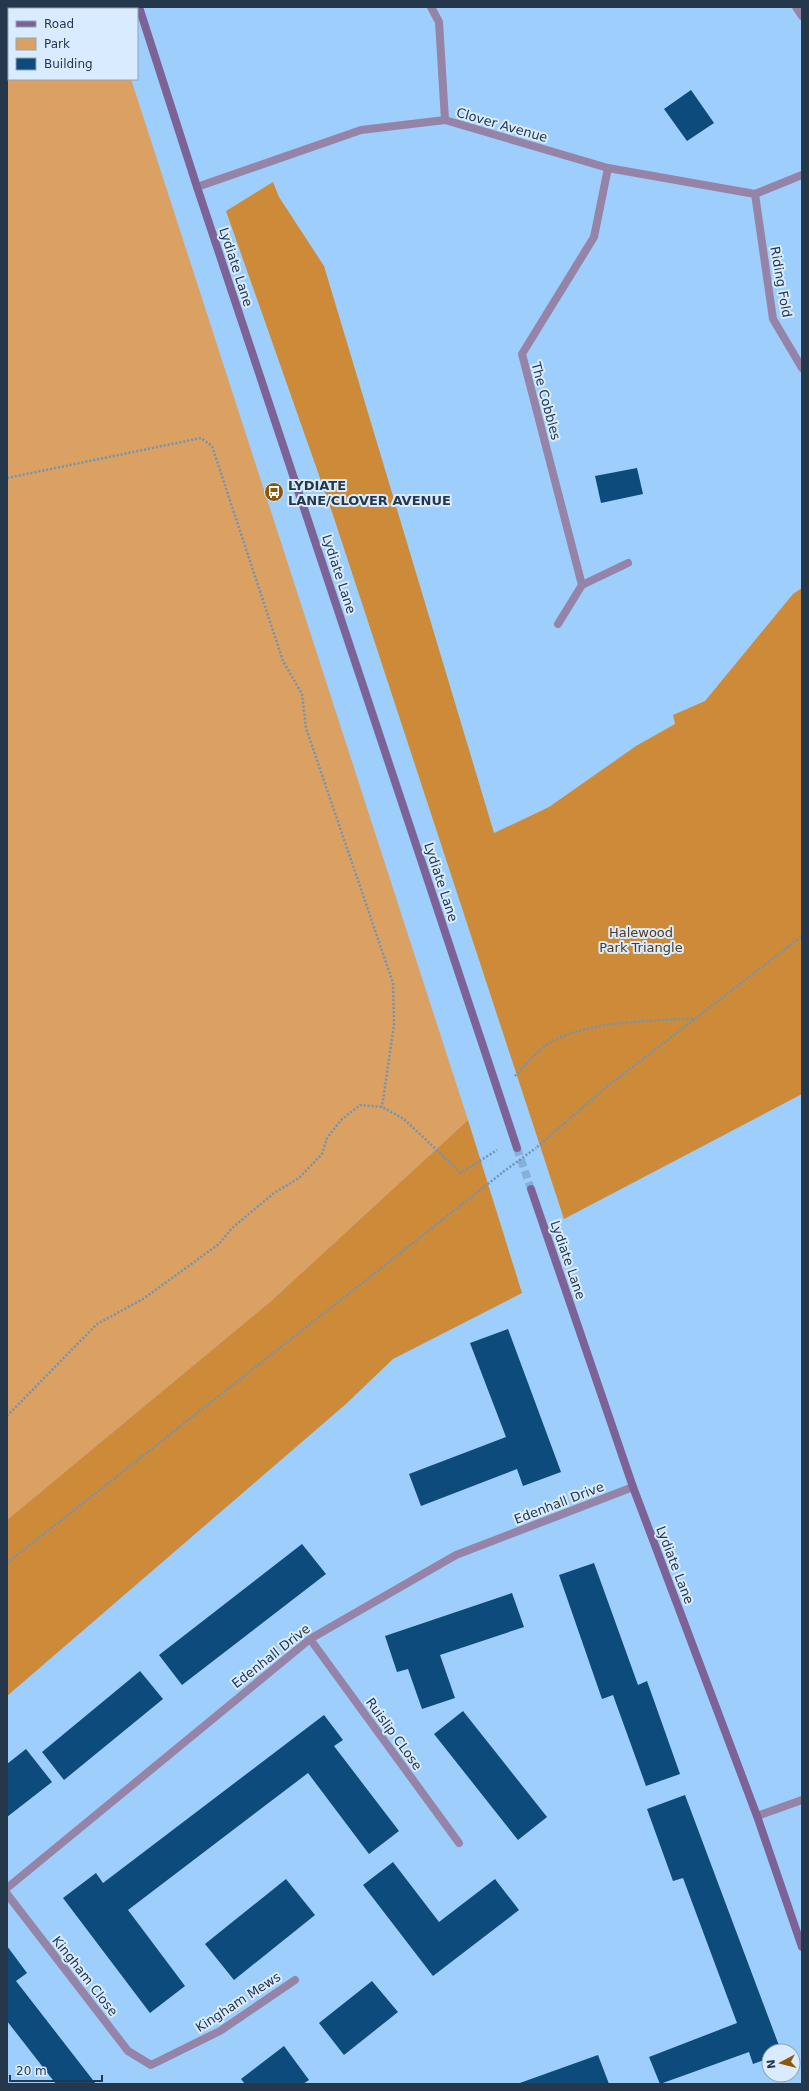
<svg xmlns="http://www.w3.org/2000/svg" width="809" height="2091" viewBox="0 0 809 2091" font-family="'DejaVu Sans',sans-serif">
  <style>
    .green { fill: #daa163 }
    .forest { fill: #cd8a39 }
    .building { fill: #0c4b7b }
    .lines { fill: none; stroke-linecap: round; stroke-linejoin: round }
    .secondary-tunnel { stroke: #86b0d9; stroke-width: 8; stroke-dasharray: 8 4; stroke-linecap: butt }
    .path { stroke: #6f94b7; stroke-width: 2.5; stroke-dasharray: 2 2; stroke-linecap: butt }
    .street { stroke: #9684a8; stroke-width: 8 }
    .secondary { stroke: #7d6296; stroke-width: 8 }
    .path-bridge { stroke: #6f94b7; stroke-width: 2.5; stroke-dasharray: 2 2; stroke-linecap: butt }
    .labels { text-anchor: middle; dominant-baseline: central; stroke-width: 4; stroke-linejoin: round; paint-order: stroke }
    .street-label { font-size: 13px; fill: #25384b; stroke: #d9ecff }
    .poi-label { font-size: 13px; font-weight: bold; fill: #25384b; stroke: #d9ecff; text-anchor: start }
    .park-label { font-size: 13px; fill: #563918; stroke: #d9ecff }
  </style>
  <rect width="100%" height="100%" fill="#9ecefc"/>
  <path class="green" d="M7 7H108L109 9H9V79H131L468 1120 270 1302 7 1520Z"/>
  <path class="forest" d="M273 182 279 197 324 266 494 833 549 807 636 746 675 724 673 715 705 701 793 594 802 588V1094L564 1219 333 515 226 211Z
    M468 1120 522 1293 393 1359 346 1404 7 1696V1520L270 1302Z"/>
  <path class="building" d="M691 90 714 123 687 141 664 109Z
    M637 468 643 494 601 503 595 476Z
    M508 1329 561 1472 523 1486 517 1469 421 1506 409 1474 506 1437 470 1343Z
    M302 1544 326 1574 182 1685 159 1655Z
    M594 1563 638 1685 647 1681 680 1774 646 1786 613 1695 602 1699 559 1575Z
    M512 1593 524 1627 440 1655 455 1698 422 1709 408 1669 397 1672 385 1636Z
    M140 1671 163 1699 64 1780 42 1752Z
    M463 1711 547 1817 518 1840 434 1734Z
    M324 1715 343 1740 334 1746 399 1831 369 1854 308 1773 128 1910 185 1986 150 2013 63 1898 96 1873 103 1883Z
    M26 1749 52 1782 7 1817V1764Z
    M685 1795 781 2051H769V2058L753 2064 749 2052 660 2084 649 2057 737 2023 683 1878 673 1881 647 1809Z
    M393 1862 439 1922 495 1879 519 1910 433 1976 363 1885Z
    M286 1879 315 1915 234 1980 205 1944Z
    M7 1946 27 1973 16 1981 96 2084H56L7 2021Z
    M372 1981 398 2012 344 2055 319 2023Z
    M284 2046 309 2080 303 2084H245L241 2079Z
    M598 2055 609 2084H517Z"/>
  <g class="lines">
    <path class="secondary-tunnel" d="M517 1148 531 1189"/>
    <path class="path" d="M7 478 201 438 212 446 283 661 302 694 306 728 393 983 394 1025 382 1107
      M515 1076C525 1065 538 1050 551 1042 592 1020 648 1022 693 1018
      M537 1147 604 1089 802 936
      M7 1416 97 1324 143 1299 219 1244 232 1228 274 1193 299 1178 322 1154 327 1138 341 1120 360 1105 382 1107 404 1119 461 1173 497 1150
      M7 1563 503 1172"/>
    <path class="street" d="M431 7 439 22 445 120
      M796 7 802 16
      M197 187 361 130 445 120 608 168 755 194 802 175
      M755 194 773 319 802 368
      M582 585 522 354 594 237 608 168
      M558 624 582 585 628 563
      M310 1639 459 1843
      M757 1816 802 1800
      M7 1888 310 1639 456 1555 633 1487
      M7 1894 128 2051 151 2065 220 2031 295 1980"/>
    <path class="secondary" d="M139 7 197 187 517 1148
      M531 1189 633 1487 757 1816 802 1947"/>
    <path class="path-bridge" d="M503 1172 536 1148"/>
  </g>
  <defs>
    <symbol id="bus-disc" viewBox="-11 -11 22 22"><circle r="9.5" fill="#8d570a" stroke="#d9ecff"/><path d="M-5-6H5V4H4V6H2V4H-2V6H-4V4H-5ZM-3.5-4V0h7V-4ZM-3.5 1.2v1.5H-2V1.2ZM2 1.2v1.5H3.5V1.2Z" fill="#fff"/></symbol>
  </defs>
  <g fill-rule="evenodd">
    <use href="#bus-disc" x="263" y="481" width="22" height="22"/>
  </g>
  <g class="labels">
    <g class="street-label">
      <text transform="translate(502 125) rotate(16)">Clover Avenue</text>
      <text transform="translate(236 267) rotate(72)">Lydiate Lane</text>
      <text transform="translate(781 282) rotate(80)">Riding Fold</text>
      <text transform="translate(546 401) rotate(75)">The Cobbles</text>
      <text transform="translate(339 574) rotate(72)">Lydiate Lane</text>
      <text transform="translate(441 882) rotate(72)">Lydiate Lane</text>
      <text transform="translate(568 1260) rotate(71)">Lydiate Lane</text>
      <text transform="translate(559 1503) rotate(-21)">Edenhall Drive</text>
      <text transform="translate(675 1565) rotate(69)">Lydiate Lane</text>
      <text transform="translate(271 1656) rotate(-38)">Edenhall Drive</text>
      <text transform="translate(394 1734) rotate(54)">Ruislip CLose</text>
      <text transform="translate(85 1976) rotate(52)">Kingham Close</text>
      <text transform="translate(238 2002) rotate(-33)">Kingham Mews</text>
    </g>
    <g class="poi-label">
      <text x="288" y="485">LYDIATE<tspan x="288" dy="15">LANE/CLOVER AVENUE</tspan></text>
    </g>
    <g class="park-label">
      <text x="641" y="932">Halewood<tspan x="641" dy="15">Park Triangle</tspan></text>
    </g>
  </g>
  <rect width="809" height="2091" fill="none" stroke="#25384b" stroke-width="16"/>
  <rect x="8" y="8" width="130" height="72" fill="#d9ecff" stroke="#91a4b7"/>
  <rect x="16" y="21" width="20" height="6" fill="#7d6296" stroke="#91a4b7"/>
  <text x="44" y="28" font-size="12" fill="#25384b">Road</text>
  <rect x="16" y="38" width="20" height="12" fill="#daa163" stroke="#91a4b7"/>
  <text x="44" y="48" font-size="12" fill="#25384b">Park</text>
  <rect x="16" y="58" width="20" height="12" fill="#0c4b7b" stroke="#91a4b7"/>
  <text x="44" y="68" font-size="12" fill="#25384b">Building</text>
  <g transform="translate(781 2063) rotate(263)"><circle r="19" fill="#d9ecff" stroke="#91a4b7"/>
  <path d="M0-3L7 15L0 10L-7 15Z" fill="#8d570a"/>
  <text y="-6" font-size="11" font-weight="bold" text-anchor="middle" fill="#25384b">N</text>
  </g>
  <path d="M10 2075v6h92v-6" fill="none" stroke="#25384b" stroke-width="2"/>
  <text x="16" y="2075" font-size="12" fill="#25384b" stroke="#d9ecff" stroke-width="3" paint-order="stroke">20 m</text>
</svg>
